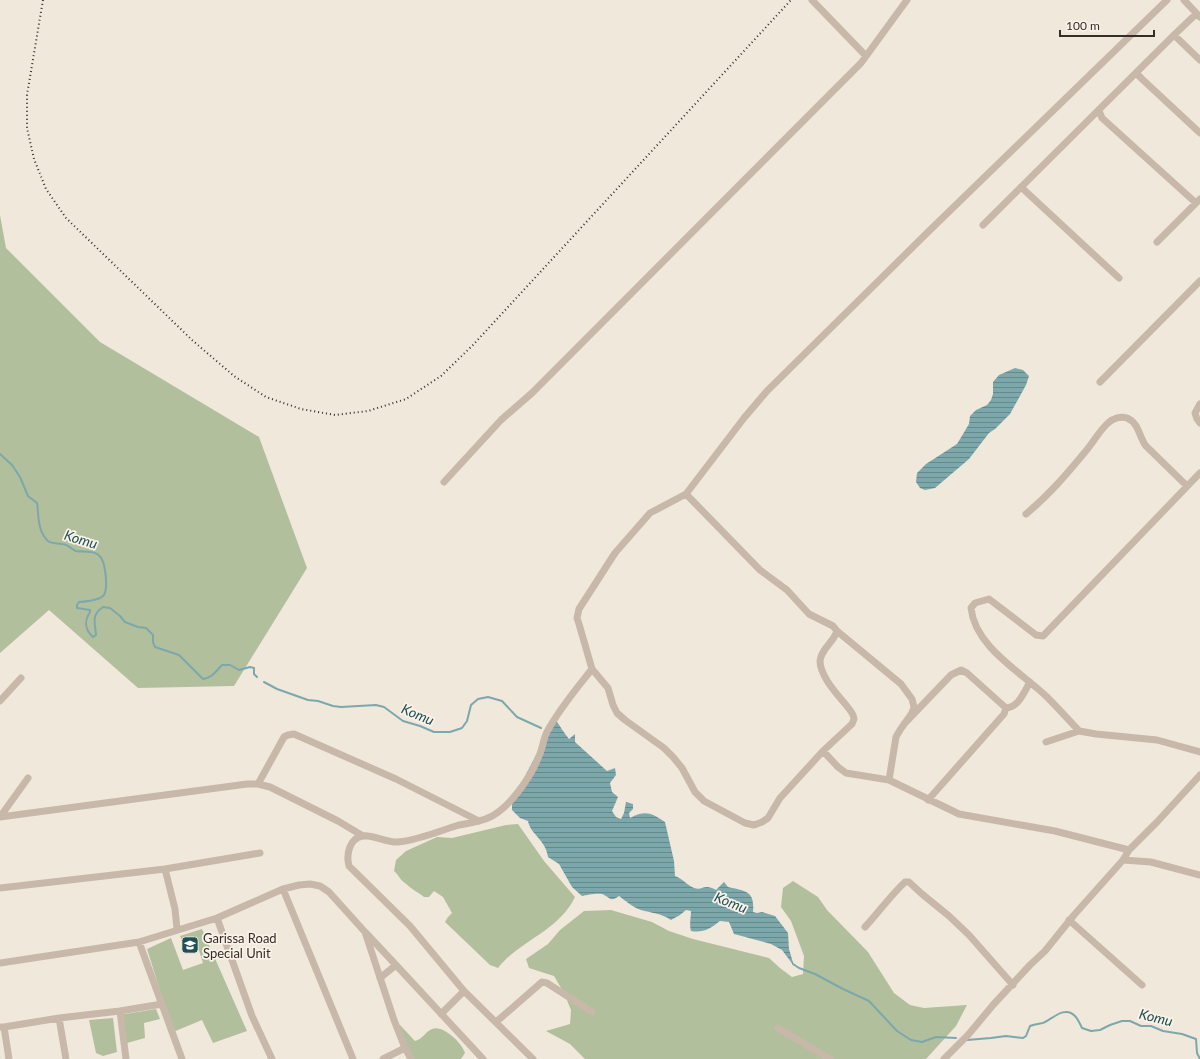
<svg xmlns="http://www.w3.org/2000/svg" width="1200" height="1059" viewBox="0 0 1200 1059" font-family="Lato,sans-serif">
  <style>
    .grass { fill: #b2bf9d }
    .water { fill: url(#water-rules) }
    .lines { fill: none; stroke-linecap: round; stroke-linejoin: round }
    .stream { stroke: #7ca8ac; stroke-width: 2 }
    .street { stroke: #c8b8a9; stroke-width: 7 }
    .rail { stroke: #362d28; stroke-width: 2; stroke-dasharray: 1 3; stroke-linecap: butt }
    .labels { text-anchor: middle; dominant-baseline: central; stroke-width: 3.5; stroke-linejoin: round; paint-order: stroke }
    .poi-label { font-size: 13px; fill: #362d28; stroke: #f9f2e8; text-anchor: start }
    .water-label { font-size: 14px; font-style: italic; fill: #204f55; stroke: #f9f2e8 }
  </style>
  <defs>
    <pattern id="water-rules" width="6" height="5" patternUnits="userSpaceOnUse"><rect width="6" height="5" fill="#7ca8ac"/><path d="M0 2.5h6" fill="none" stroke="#66898c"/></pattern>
  </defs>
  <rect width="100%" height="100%" fill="#f1e8dc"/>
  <path class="grass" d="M0 215 6 248 100 342 259 437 307 568 234 686 138 688 49 610 0 653Z
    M518 824 544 861 575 897C558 932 520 940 498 968L490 965 445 922 448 917 452 913 443 897 434 891 429 897H424C418 892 411 889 405 883 400 880 398 874 394 871L396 860 406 851 437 837 452 838 506 825Z
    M793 881 818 897 827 910 868 952 894 993 910 1005 924 1008 967 1005 956 1026 926 1059H585L570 1044 546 1031 570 1024 571 1010 564 993 554 976 529 968 526 959 548 944 560 930 584 911 611 910 652 922 669 931 693 939 769 958 780 968 792 977 803 974 804 956 791 921 781 907 783 888Z
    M202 929 247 1031 213 1043 202 1020 173 1032 147 949 171 938 183 970 203 963 196 941 183 942 180 936Z
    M156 1009 160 1019 144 1023 145 1038 127 1043 119 1015Z
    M113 1018 117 1052 103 1056 96 1053 89 1020Z
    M400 1025 415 1041C423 1039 425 1032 432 1029 443 1024 463 1044 465 1053L461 1059H412L398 1027Z"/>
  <path class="water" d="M1015 368 1023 370 1029 376 1026 385 1010 414 995 429 989 433 969 459 935 488 925 490 920 488 916 482 917 473 926 464 957 444 969 424 970 416 976 410 987 405 991 400 993 394V382L999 375Z
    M555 719C560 726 564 733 569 739L575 734V742L607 771 615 768 616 775 610 783 612 792 618 797 612 811 616 817 621 819 624 813 626 802 633 804V809L629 813 630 818C646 810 651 813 665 822L674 861 675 876C683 879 687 885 694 888 703 891 704 883 716 890L724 882 728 887C746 891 755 891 753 912L757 913 762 912 775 916 788 933 789 949 794 966 782 950 771 944 734 934 729 922 720 921C710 929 703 933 691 931 689 924 691 918 691 911L686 910 680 915 671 920C661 913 651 913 641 910 632 907 626 901 619 896 610 903 610 897 602 894 596 893 587 895 582 896L572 887 559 864 548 857C546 840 530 834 528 821L520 818 512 810V801Z"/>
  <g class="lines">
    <path class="stream" d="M0 454 12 465 20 477 28 496 37 503C39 515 37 531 48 541 52 544 57 543 62 544 68 544 71 549 76 551 81 552 86 551 91 552 104 553 105 568 106 579 106 585 107 592 103 596 99 600 84 602 79 602L77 605V608L90 610V612C84 621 85 630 93 637L96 635C95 622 91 615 103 607L110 608 120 616 125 622 138 627 146 628 153 635V642L155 647 179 655 203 679C212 678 216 671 222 665H230L239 670 250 667 254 668V674L257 677
      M264 682 277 689 308 700 318 701 333 706 341 707 376 705 384 707 403 721 420 726 434 732H450L462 728 467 721 471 705 478 699 488 697 502 701 517 717 541 728
      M793 964 799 968 815 974 843 989 869 1001 897 1031 911 1040 922 1042 936 1037 956 1038
      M967 1040 991 1038 1006 1036 1023 1038 1026 1036 1030 1026C1035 1024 1038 1024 1043 1023 1052 1019 1065 1005 1075 1016 1078 1019 1080 1024 1082 1028L1091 1031 1100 1030 1110 1025 1122 1021H1130L1141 1026H1151L1163 1031 1182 1034 1196 1039 1197 1053 1200 1059"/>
    <path class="street" d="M812 0 866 56
      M1184 0 1200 17
      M1174 35 1200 60
      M1136 73 1142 79 1200 133
      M1099 111 1102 118 1196 203
      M1021 187 1119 278
      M983 225 1174 35 1196 14
      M1157 242 1200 199
      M1100 382 1200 281
      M1200 404 1195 413 1197 419 1200 423
      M444 482 501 420 532 393 861 63 907 0
      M686 494 760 570 787 590 809 614 833 626 837 631C834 642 821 649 820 661 820 676 837 694 846 705 849 709 854 714 854 719 854 719 852 724 852 724L823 751 780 798 768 818 762 822 754 825 745 823 704 801 695 792 682 768 673 757 664 748 625 720 617 713 613 705 608 688 592 669 579 624 577 618 579 609 615 553 650 513 686 494 744 418 767 391 928 232 1167 0
      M1026 514C1049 495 1066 475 1085 452 1093 443 1099 431 1108 423 1113 418 1121 416 1127 418 1139 423 1139 437 1146 446L1187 486
      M837 631 901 684 912 699 914 707 912 713 900 730 896 737 889 780
      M0 701 21 678
      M1006 708C1019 707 1024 692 1030 682
      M904 724 951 675 961 670 967 673 1006 708 1004 714 928 800
      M1079 731C1068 719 1058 708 1047 697 1021 672 975 647 971 608L975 603 989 599 1036 635 1043 636 1200 473
      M1046 742 1079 731 1096 734 1157 740 1200 752
      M823 751 838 767 846 773 889 780 959 814 1055 831 1129 850
      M258 784 284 737 288 735 294 734 396 779 479 821
      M0 817 247 784H258L270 787 338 821 363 836
      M0 817 28 778
      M1123 860 1151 862 1200 875
      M165 869 260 853
      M0 888 165 869 175 909 177 929
      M283 889 353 1059
      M217 918 252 1016 272 1059
      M1069 920 1142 985
      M865 927C879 912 890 896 905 882H909L922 894 949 916 969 935 1013 985
      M366 933 396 965
      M139 942 182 1059
      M0 963 139 942 217 918 283 889 299 885 310 884 320 886 329 892 365 932 394 1020 405 1048 411 1059
      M380 978 396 965 483 1059
      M464 991 533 1059
      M120 1011 126 1059
      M441 1014 464 991 410 926 349 866C346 855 349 839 362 836 372 834 387 843 398 842 419 840 439 831 459 825 469 823 479 822 488 818 509 809 531 777 539 756 543 748 543 738 548 730 560 708 577 688 592 669
      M496 1022 542 982 547 983 592 1012
      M0 1027H4L9 1059
      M4 1027 59 1018
      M778 1028 830 1059
      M66 1059 59 1018 120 1011 162 1004
      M383 1059 405 1048
      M944 1059 968 1035 993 1005 1030 965 1045 951 1074 915 1123 860 1129 850 1158 821 1200 775"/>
    <path class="rail" d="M43 0 27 95V128L34 159 46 189 66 218 192 340 234 376 266 397 301 409 335 415 368 411 406 399 441 376 473 345 791 0"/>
  </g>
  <defs>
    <symbol id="school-square" viewBox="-11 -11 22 22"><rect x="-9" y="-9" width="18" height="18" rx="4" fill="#204f55" stroke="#f9f2e8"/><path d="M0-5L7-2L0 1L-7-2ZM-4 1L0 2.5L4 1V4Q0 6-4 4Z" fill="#fff"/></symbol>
  </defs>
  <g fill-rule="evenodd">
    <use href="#school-square" x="180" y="935" width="20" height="20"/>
  </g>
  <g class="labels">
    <g class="poi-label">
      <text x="203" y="938">Garissa Road<tspan x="203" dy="15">Special Unit</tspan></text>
    </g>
    <g class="water-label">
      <text transform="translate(81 539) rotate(17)">Komu</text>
      <text transform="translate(418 714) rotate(23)">Komu</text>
      <text transform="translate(731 902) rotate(22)">Komu</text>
      <text transform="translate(1156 1017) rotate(14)">Komu</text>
    </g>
  </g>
  <path d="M1060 30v6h94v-6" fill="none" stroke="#362d28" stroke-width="2"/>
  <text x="1066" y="30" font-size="12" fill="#362d28" stroke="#f9f2e8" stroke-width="3" paint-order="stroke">100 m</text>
</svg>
